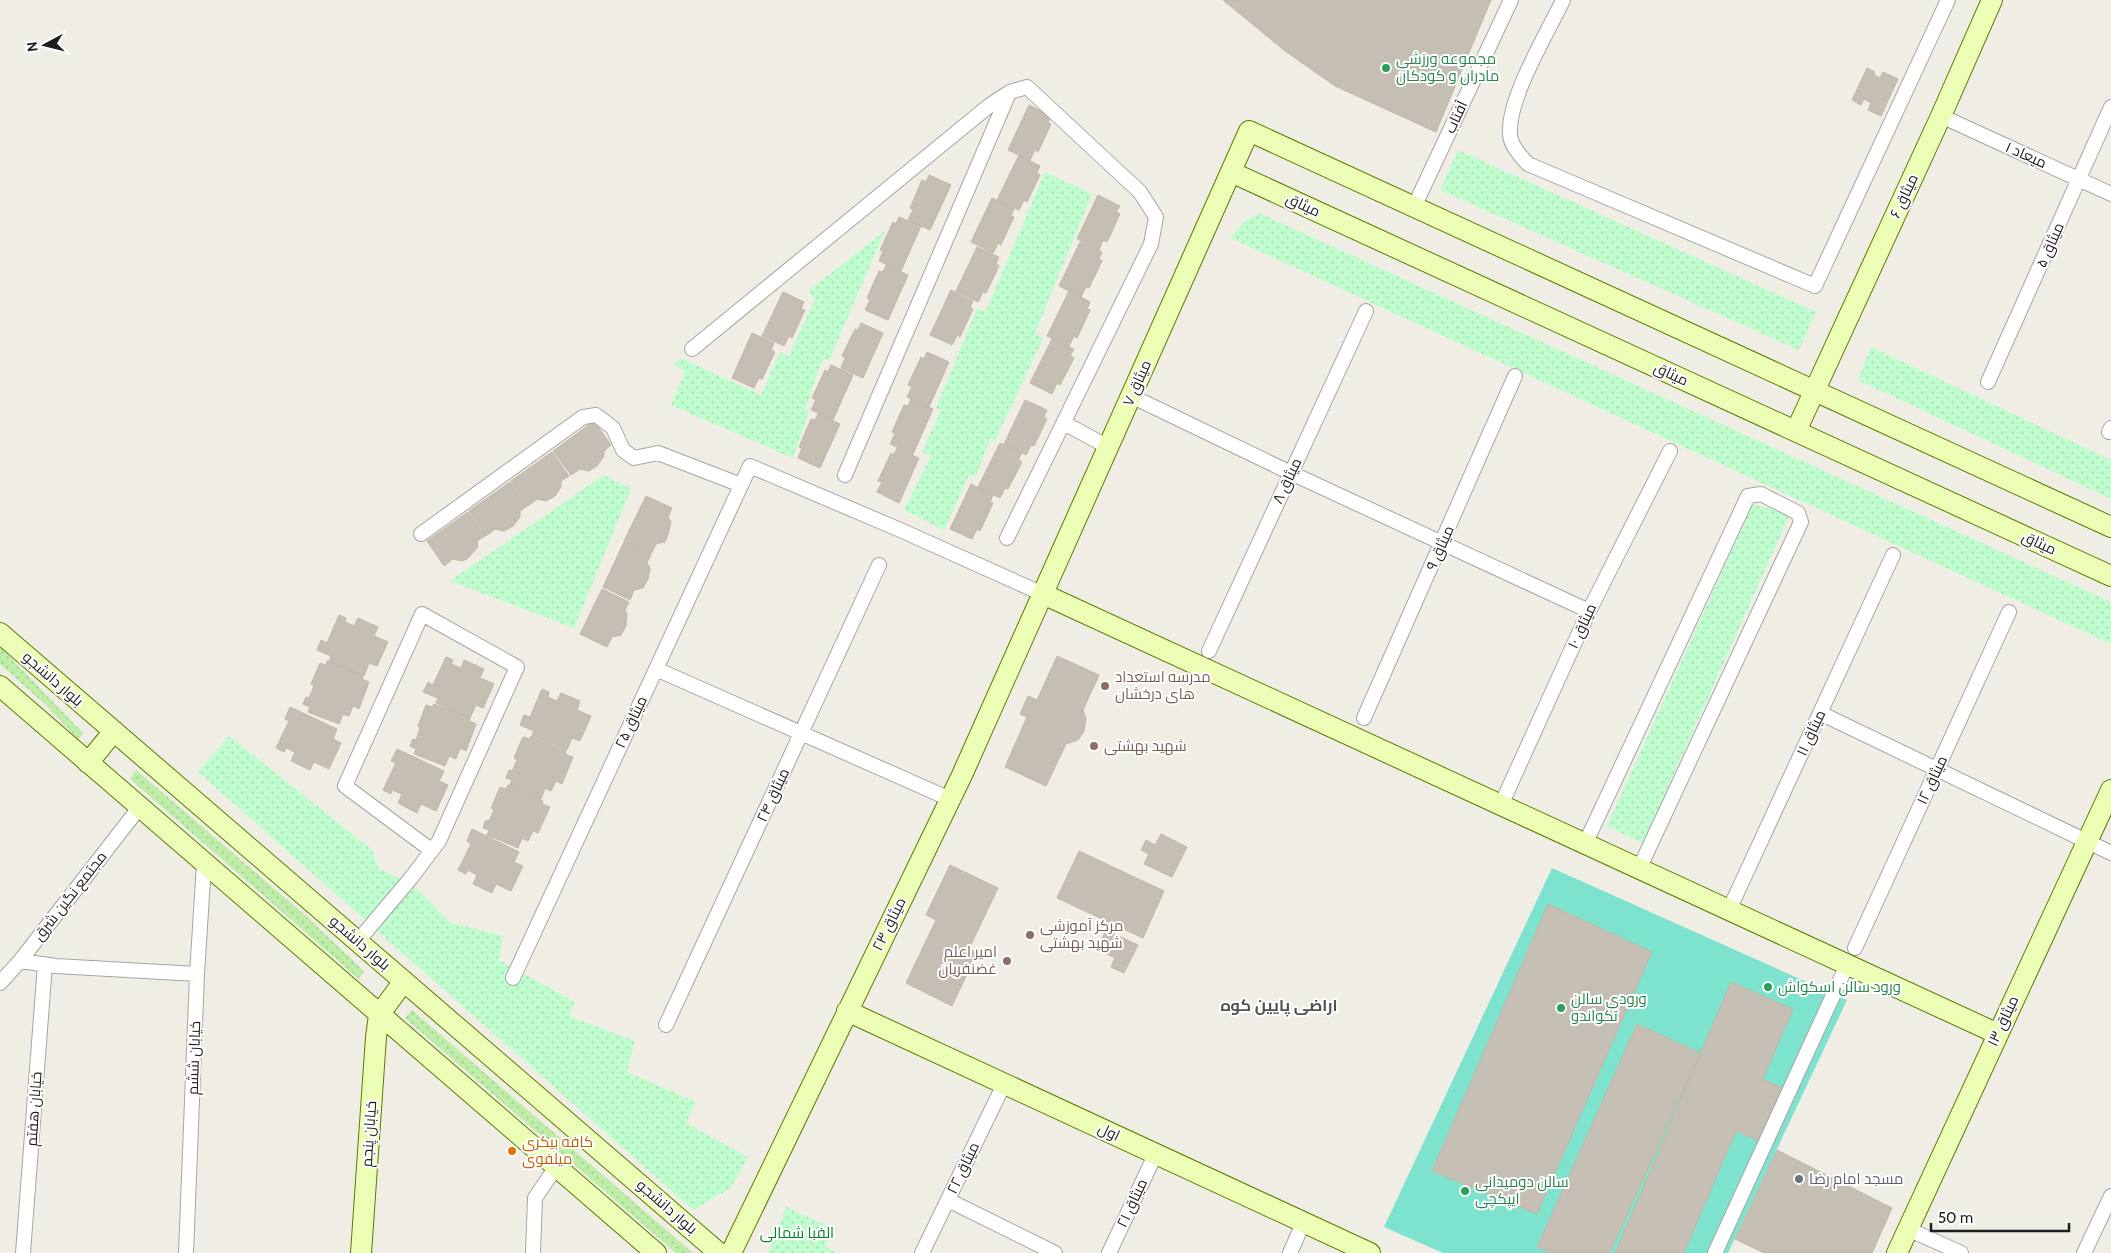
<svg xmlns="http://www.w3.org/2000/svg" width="2111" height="1253" viewBox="0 0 2111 1253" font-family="Cabin,Cairo,sans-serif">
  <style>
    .grass { fill: url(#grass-dots) }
    .park { fill: url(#park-dots) }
    .pitch { fill: #7ee3ce }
    .building { fill: #c4beb3; stroke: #c2b7a6 }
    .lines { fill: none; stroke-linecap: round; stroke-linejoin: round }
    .street-casing { stroke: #a5a5a5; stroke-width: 16 }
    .secondary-casing { stroke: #587b00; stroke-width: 22 }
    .street { stroke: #fff; stroke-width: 14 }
    .secondary { stroke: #ecfdb5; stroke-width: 20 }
    .leisure-dot { fill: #2e9e5b; stroke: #fff; stroke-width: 2 }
    .education-dot { fill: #8d6e63; stroke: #fff; stroke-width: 2 }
    .food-dot { fill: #e8710a; stroke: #fff; stroke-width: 2 }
    .worship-dot { fill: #6b7280; stroke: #fff; stroke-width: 2 }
    .labels { text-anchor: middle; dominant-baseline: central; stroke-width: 4; stroke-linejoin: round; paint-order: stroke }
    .leisure-label { font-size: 15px; fill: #27864d; stroke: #fff; text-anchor: start }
    .street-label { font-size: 15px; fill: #1e1e1e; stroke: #fff }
    .education-label { font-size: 15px; fill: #785e54; stroke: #fff; text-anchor: start }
    .food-label { font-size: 15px; fill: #c56008; stroke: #fff; text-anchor: start }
    .worship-label { font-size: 15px; fill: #5b616d; stroke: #fff; text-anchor: start }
    .park-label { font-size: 15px; fill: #068326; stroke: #fff }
    .neighbourhood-label { font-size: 16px; font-weight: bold; fill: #515151; stroke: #fff }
  </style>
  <defs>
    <pattern id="grass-dots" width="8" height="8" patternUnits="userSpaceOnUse" patternTransform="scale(1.25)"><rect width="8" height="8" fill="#bdeda7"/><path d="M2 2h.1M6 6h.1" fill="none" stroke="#a2cb8f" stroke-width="1.8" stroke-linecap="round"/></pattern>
    <pattern id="park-dots" width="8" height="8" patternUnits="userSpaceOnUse" patternTransform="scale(1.25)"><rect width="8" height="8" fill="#bffcce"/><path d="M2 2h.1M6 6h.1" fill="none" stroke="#a4d8b0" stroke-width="1.8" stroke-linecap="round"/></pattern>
  </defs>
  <rect width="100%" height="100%" fill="#f0eee4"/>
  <path class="grass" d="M0 647 83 733 78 739 48 707 0 664Z
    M136 770 305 915 364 971 359 979 130 779Z
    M412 1010 693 1253H676L405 1018Z"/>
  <path class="park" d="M1458 150 1816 312 1799 350 1440 190Z
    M1045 172 1092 194 1035 333 1043 338 995 441 990 439 976 477 969 475 944 530 904 510 931 456 922 452 941 410 936 408 977 309 986 311Z
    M1259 213 2111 602V644L1231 238 1244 222Z
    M885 231 829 360 823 359 805 409 809 412 793 458 671 405 685 371 673 364 681 358 761 395 780 352 789 356 815 299 808 291Z
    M1871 347 2111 460V499L1858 380Z
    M604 475 631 489 574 628 450 581Z
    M1753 504 1790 514 1643 843 1607 826Z
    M229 736 372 850 379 869 412 884 451 923 503 936 499 960 575 1002 569 1016 635 1041 627 1072 696 1102 686 1123 748 1157 731 1188 693 1210 198 772Z
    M786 1207 828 1226 826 1247 836 1253H768Z"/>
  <path class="pitch" d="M1552 868 1847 1000 1728 1253H1443L1384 1227Z"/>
  <path class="building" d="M1223 0H1491L1436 132 1335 86 1285 51Z
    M1867 68 1875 72 1874 75 1880 78 1883 72 1898 79 1881 116 1868 110 1871 103 1864 99 1861 105 1852 100Z
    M1029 105 1051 116 1048 123 1051 124 1038 152 1035 150 1030 160 1008 150Z
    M1019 155 1040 166 1037 173 1040 175 1027 202 1024 200 1019 210 997 200Z
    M929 175 951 185 930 230 908 220 913 210 910 208 922 180 926 182Z
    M1098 195 1120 206 1116 212 1120 214 1107 242 1103 240 1099 250 1077 239Z
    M992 198 1014 209 1011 216 1014 217 1001 245 998 243 993 253 971 242Z
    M899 217 921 226 901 271 879 261 883 251 880 250 893 222 896 224Z
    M1080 242 1102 252 1099 259 1102 261 1089 288 1086 287 1081 297 1059 286Z
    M977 247 999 257 996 264 999 266 986 293 983 292 978 302 956 291Z
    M886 265 908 275 888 320 865 310 870 300 867 298 879 271 883 272Z
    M951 290 973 301 970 308 973 309 960 337 957 335 952 345 930 335Z
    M1069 291 1090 302 1087 309 1090 310 1077 338 1074 336 1069 346 1047 336Z
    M783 292 804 302 801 309 805 310 792 338 789 336 784 346 762 336Z
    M861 323 883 333 863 378 841 368 845 358 842 356 855 329 858 330Z
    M752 333 774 343 771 350 775 352 762 379 759 378 754 388 732 378Z
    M1052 339 1074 349 1070 356 1074 358 1060 385 1057 383 1052 394 1030 383Z
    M927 352 949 362 929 407 907 397 912 387 908 385 921 357 924 359Z
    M831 365 853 375 833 420 811 410 816 400 812 398 825 370 828 372Z
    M911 399 933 409 913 454 890 444 895 434 892 432 904 405 908 406Z
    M1025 400 1047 410 1044 417 1047 419 1034 446 1031 445 1026 455 1004 444Z
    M818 414 840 424 820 468 798 458 802 448 799 447 811 419 815 420Z
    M594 421 611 445 604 451V456L597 466 589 471 580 469 571 475 553 451Z
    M1000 443 1022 453 1018 460 1022 462 1008 489 1005 488 1000 498 978 487Z
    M897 448 919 458 899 503 877 492 882 482 878 481 891 453 894 455Z
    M552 452 569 476 561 481V487L555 496 546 501 537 499 528 506 511 481Z
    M510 482 527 506 520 511V517L513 526 504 531 495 529 486 536 469 511Z
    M971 484 993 495 990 502 993 503 980 531 977 529 972 539 950 529Z
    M646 496 672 508 668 517 671 522 667 538 665 542 656 544 651 554 624 541Z
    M468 512 485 536 477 541 478 547 467 559 462 561 453 559 444 566 427 541Z
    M624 542 651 555 647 563 650 568 648 579 643 588 634 590 630 600 603 587Z
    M602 589 629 602 625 610 627 615 626 626 621 635 612 637 607 647 580 634Z
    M339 615 346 618 345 622 354 626 358 618 378 627 374 636 388 642 377 666 369 663 364 676 329 661 331 656 317 650 321 640 327 643Z
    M1057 656 1099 675 1083 710 1086 719 1084 731 1078 740 1066 744 1046 786 1005 767 1027 717 1020 714 1028 696 1037 700Z
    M446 657 453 660 451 664 461 668 464 660 484 669 480 678 494 684 483 708 476 705 470 718 436 703 438 698 423 692 428 682 433 685Z
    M327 661 363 676 362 679 369 682 359 709 353 706 349 716 343 714 339 724 308 712 310 707 303 704 306 697 309 698 314 686 311 684 320 663 326 665Z
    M542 689 549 692 548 697 557 701 561 693 580 701 577 710 591 716 580 741 572 738 567 750 532 735 534 731 520 725 524 715 530 717Z
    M434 704 470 718 469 721 476 724 466 751 460 748 456 759 449 756 445 766 414 754 416 749 410 746 413 739 416 740 420 728 418 726 426 705 432 707Z
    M290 707 337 729 333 739 341 743 329 769 314 762 310 770 291 761 295 752 286 748 284 752 276 748 289 721 285 719Z
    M531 736 566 751 565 754 573 757 562 784 556 781 551 791 545 788 541 799 510 785 512 780 506 778 509 770 512 771 517 760 514 758 523 737 530 739Z
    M397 749 444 771 439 781 448 785 436 811 421 804 417 813 398 803 402 794 392 790 391 794 383 790 396 763 391 761Z
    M508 785 543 801 542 804 550 807 538 833 533 831 528 841 522 838 518 848 487 835 489 830 483 828 486 820 489 821 494 810 491 808 500 787 506 789Z
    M472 829 519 852 514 862 523 866 511 891 496 884 492 893 473 884 477 875 468 870 466 874 458 870 471 844 467 841Z
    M1161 834 1187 847 1172 877 1144 864 1149 854 1141 850 1146 840 1155 845Z
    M1079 851 1164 891 1143 938 1057 898Z
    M950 865 998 888 969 949 977 953 952 1006 906 983 936 920 926 915Z
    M1548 904 1652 952 1537 1214 1432 1171Z
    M1106 930 1138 945 1124 973 1111 967 1115 958 1097 949Z
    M1731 982 1793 1009 1763 1079 1784 1089 1761 1142 1736 1131 1684 1253H1615Z
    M1637 1024 1700 1053 1610 1253H1550L1537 1247Z
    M1777 1150 1892 1208 1872 1253H1764L1735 1239Z"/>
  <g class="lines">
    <defs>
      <path id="street" d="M1563 0C1547 34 1507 99 1510 135 1511 146 1520 156 1528 164L1815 286 1948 0
        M1941 116 2111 194
        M1414 207 1511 0
        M692 349 990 105 1010 92 1027 87 1140 192 1156 217 1151 244 1007 538
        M1988 382 2111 107
        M1131 396 1291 473 1589 611
        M1064 423 1108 447
        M2109 432 2111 428
        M845 475 1009 93
        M421 534 583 417 596 415 613 428 623 450 634 458 658 453 741 485
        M1209 651 1366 311
        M656 669 950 799
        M1820 713 2111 853
        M1364 718 1515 376
        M1501 805 1589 611 1670 451
        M1585 844 1748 496 1761 494 1798 513 1801 522 1639 869
        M1729 910 1893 555
        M358 941 411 878 439 841 517 667 422 614 345 786 431 850
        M1855 948 2009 612
        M20 961 56 966 197 974
        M513 978 750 466 898 529 1043 594
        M0 983 20 961 139 808
        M666 1025 879 565
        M948 1200 1055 1253
        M1908 1229 1961 1253
        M23 1253 45 964
        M186 1253 197 974 204 864
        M533 1253 535 1198 556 1167
        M922 1253 1004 1084
        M1109 1253 1156 1153
        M1290 1253 1304 1221
        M1715 1253 1847 965
        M2084 1253 2111 1196"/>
      <path id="secondary" d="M1231 172 2111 576
        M1796 431 1941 116 1992 0
        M1043 594 1998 1034
        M0 633 719 1253
        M0 686 656 1253
        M88 763 114 731
        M847 1011 1370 1253
        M361 1253 376 1037 379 1015 404 981
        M731 1253 962 775 1249 131 2111 527
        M1897 1253 2111 790"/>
    </defs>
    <use href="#street" class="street-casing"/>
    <use href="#secondary" class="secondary-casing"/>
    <use href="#street" class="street"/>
    <use href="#secondary" class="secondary"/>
  </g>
  <g class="leisure-dot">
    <circle cx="1386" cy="68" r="5"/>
    <circle cx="1768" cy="987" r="5"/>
    <circle cx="1561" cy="1008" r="5"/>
    <circle cx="1465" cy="1191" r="5"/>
  </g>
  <g class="education-dot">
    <circle cx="1105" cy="686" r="5"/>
    <circle cx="1094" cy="746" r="5"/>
    <circle cx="1030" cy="935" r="5"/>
    <circle cx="1007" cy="961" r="5"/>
  </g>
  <circle class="food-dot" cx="512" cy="1151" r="5"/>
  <circle class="worship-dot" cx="1799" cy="1179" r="5"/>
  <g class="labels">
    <g class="leisure-label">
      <text x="1396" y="59">مجموعه ورزشی<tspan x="1396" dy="17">مادران و کودکان</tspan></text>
      <text x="1778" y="987">ورود سالن اسکواش</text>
      <text x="1571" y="999">ورودی سالن<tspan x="1571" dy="17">تکواندو</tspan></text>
      <text x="1475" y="1182">سالن دومیدانی<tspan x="1475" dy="17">ایپکچی</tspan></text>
    </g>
    <g class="street-label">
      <text transform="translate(1456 117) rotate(-65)">آفتاب</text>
      <text transform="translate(2026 155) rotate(24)">میعاد ۱</text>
      <text transform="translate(1904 196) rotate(-65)">میثاق ۶</text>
      <text transform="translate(1303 205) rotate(25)">میثاق</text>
      <text transform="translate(2050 245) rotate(-66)">میثاق ۵</text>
      <text transform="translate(1671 374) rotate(25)">میثاق</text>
      <text transform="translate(1137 383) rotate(-66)">میثاق ۷</text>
      <text transform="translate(1287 481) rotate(-65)">میثاق ۸</text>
      <text transform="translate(2039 543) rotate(25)">میثاق</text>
      <text transform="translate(1440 548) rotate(-66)">میثاق ۹</text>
      <text transform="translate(1582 626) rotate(-65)">میثاق ۱۰</text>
      <text transform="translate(53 679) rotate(41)">بلوار دانشجو</text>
      <text transform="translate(631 722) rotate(-65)">میثاق ۲۵</text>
      <text transform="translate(1811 733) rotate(-65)">میثاق ۱۱</text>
      <text transform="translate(1932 780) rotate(-65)">میثاق ۱۲</text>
      <text transform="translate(773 795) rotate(-65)">میثاق ۲۴</text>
      <text transform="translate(70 896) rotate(-52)">مجتمع نگین شرق</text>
      <text transform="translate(889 924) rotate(-64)">میثاق ۲۳</text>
      <text transform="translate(360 943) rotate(41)">بلوار دانشجو</text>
      <text transform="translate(2003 1021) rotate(-65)">میثاق ۱۳</text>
      <text transform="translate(194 1058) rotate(-88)">خیابان ششم</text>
      <text transform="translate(34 1109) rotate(-86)">خیابان هفتم</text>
      <text transform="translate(1109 1132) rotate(25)">اول</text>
      <text transform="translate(369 1134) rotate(-86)">خیابان پنجم</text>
      <text transform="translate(963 1168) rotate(-64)">میثاق ۲۲</text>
      <text transform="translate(1132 1203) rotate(-65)">میثاق ۲۱</text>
      <text transform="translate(667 1207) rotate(41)">بلوار دانشجو</text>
    </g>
    <g class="education-label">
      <text x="1115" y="677">مدرسه استعداد<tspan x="1115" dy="17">های درخشان</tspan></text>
      <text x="1104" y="746">شهید بهشتی</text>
      <text x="1040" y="926">مرکز آموزشی<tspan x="1040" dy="17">شهید بهشتی</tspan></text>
      <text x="997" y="952" text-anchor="end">امیر اعلم<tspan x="997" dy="17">غضنفریان</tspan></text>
    </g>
    <g class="food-label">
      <text x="522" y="1142">کافه بیکری<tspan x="522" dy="17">میلفوی</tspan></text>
    </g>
    <g class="worship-label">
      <text x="1809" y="1179">مسجد امام رضا</text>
    </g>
    <g class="park-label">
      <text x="797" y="1233">الفبا شمالی</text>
    </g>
    <g class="neighbourhood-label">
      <text x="1279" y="1005">اراضی پایین کوه</text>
    </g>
  </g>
  <g transform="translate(45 45) rotate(263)" stroke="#ffffff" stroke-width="4" paint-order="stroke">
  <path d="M0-4L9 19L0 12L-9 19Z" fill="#1e1e1e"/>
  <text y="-8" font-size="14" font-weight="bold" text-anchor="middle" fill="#1e1e1e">N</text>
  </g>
  <path d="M1931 1223v8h138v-8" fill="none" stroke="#1e1e1e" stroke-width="2.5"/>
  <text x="1938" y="1223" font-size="15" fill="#1e1e1e" stroke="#ffffff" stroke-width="4" paint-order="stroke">50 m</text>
</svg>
